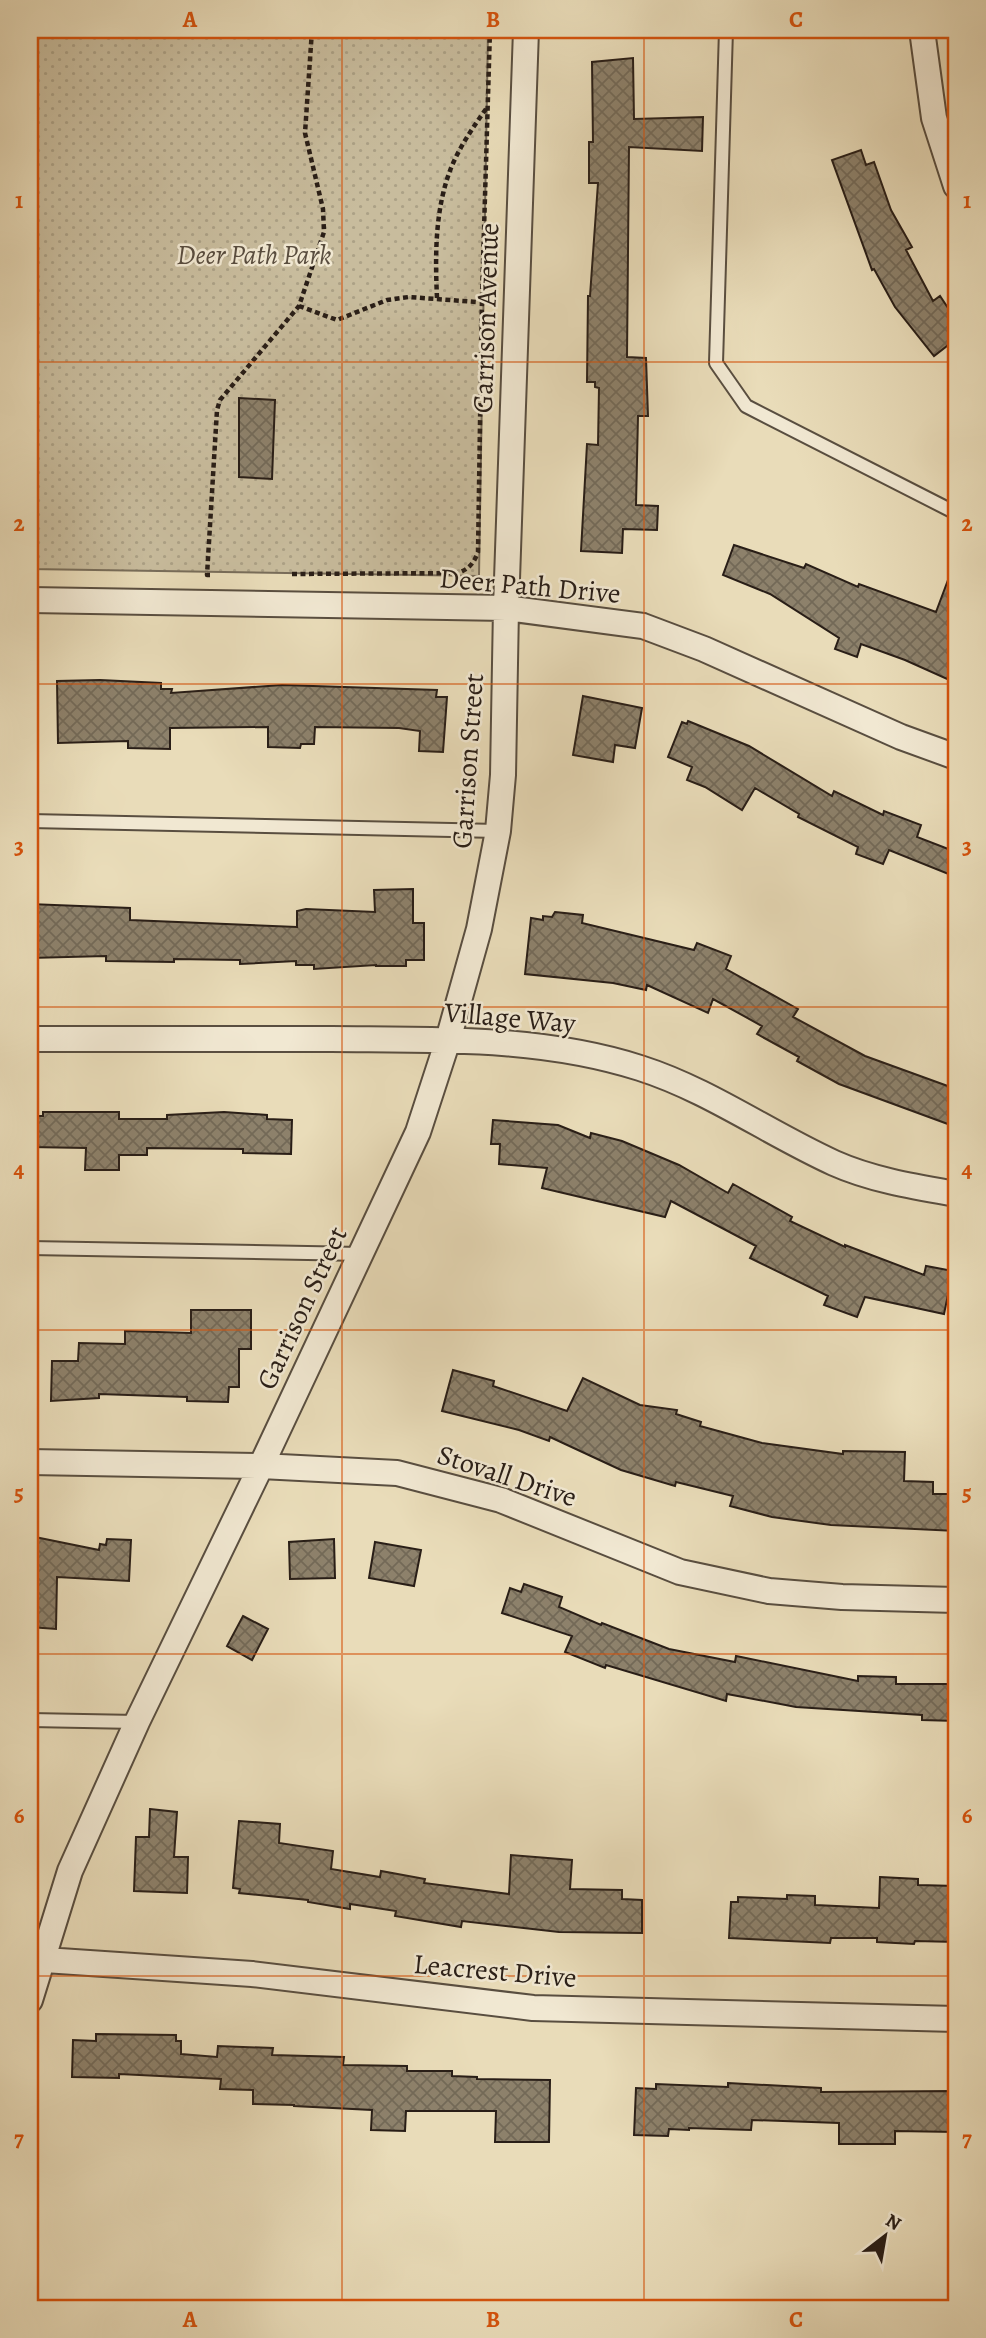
<svg xmlns="http://www.w3.org/2000/svg" width="986" height="2338" viewBox="0 0 986 2338" font-family="Alegreya,serif">
  <style>
    .park { fill: url(#park-dots); stroke: #786d5a; stroke-width: 2 }
    .building { fill: url(#building-cross-hatch); stroke: #291e17; stroke-width: 2 }
    .lines { fill: none; stroke-linecap: round; stroke-linejoin: round }
    .lane-casing { stroke: #594e40; stroke-width: 16 }
    .street-casing { stroke: #594e40; stroke-width: 28 }
    .path { stroke: #291e17; stroke-width: 4.5; stroke-dasharray: 5 3.5; stroke-linecap: butt }
    .lane { stroke: #f1e8d2; stroke-width: 12 }
    .street { stroke: #f1e8d2; stroke-width: 24 }
    .grid { fill: none; stroke: #d5530d; stroke-width: 2; stroke-opacity: 0.55 }
    .labels { text-anchor: middle; dominant-baseline: central; stroke-width: 5; stroke-linejoin: round; paint-order: stroke }
    .park-label { font-size: 28px; font-style: italic; fill: #594d3f; stroke: #f1e8d2 }
    .street-label { font-size: 28px; fill: #291e17; stroke: #f1e8d2 }
    .neatline { fill: none; stroke: #d5530d; stroke-width: 2.5 }
    .grid-label { font-size: 23px; text-anchor: middle; font-weight: bold; fill: #d5530d }
  </style>
  <defs>
    <pattern id="park-dots" width="8" height="8" patternUnits="userSpaceOnUse" patternTransform="scale(1.75)"><rect width="8" height="8" fill="#c8bc9d"/><path d="M2 2h.1M6 6h.1" fill="none" stroke="#aca186" stroke-width="1.8" stroke-linecap="round"/></pattern>
    <pattern id="building-cross-hatch" width="8" height="8" patternUnits="userSpaceOnUse" patternTransform="scale(1.75)"><rect width="8" height="8" fill="#8d816b"/><path d="M0 0l8 8M0 8l8-8" fill="none" stroke="#736957"/></pattern>
  </defs>
  <rect width="100%" height="100%" fill="#e9dcb9"/>
  <filter id="stains"><feTurbulence type="fractalNoise" baseFrequency=".00286" numOctaves="4"/><feColorMatrix values="0 0 0 0 .2 0 0 0 0 .09 0 0 0 0 .02 0 0 0 .5 -.17"/></filter>
  <radialGradient id="worn" r=".72"><stop offset=".6" stop-color="#630" stop-opacity="0"/><stop offset="1" stop-color="#630" stop-opacity=".3"/></radialGradient>
  <path class="park" d="M30 30H488L479 576 30 569Z"/>
  <path class="building" d="M633 58 634 119 703 117 702 151 629 147 627 357 646 358 648 416H638L636 505 658 506 657 530 623 529 622 553 581 551 587 444 598 445 599 388 595 387V382H587L588 296H590L598 183H589V142H593L592 62Z
    M861 150 866 165 874 162 891 210 912 247 906 250 933 301 940 296 956 320V339L934 356 895 307 874 269 872 270 832 160Z
    M239 398 275 400 272 479 239 477Z
    M734 545 804 568 806 564 858 587 859 584 936 612 954 564H956V683L905 660 861 644 857 657 835 649 839 638 770 594 723 575Z
    M100 680 161 683V689H172L171 693 282 685 437 690 436 697H447L443 752 419 751 420 731 399 728 315 727 314 744H301L300 748 268 747V727L170 728V749L128 748V741L58 743 57 681Z
    M583 696 642 708 635 748 615 745 613 762 573 755Z
    M688 721 749 746 832 796 834 791 883 815 884 811 921 825 917 837 956 852V877L889 850 883 864 856 854 858 847 798 817 799 814 755 788 742 810 705 787 687 780 692 767 668 757 682 722 687 724Z
    M413 889V923H424V960H406V966H376V965L314 969V965H296V961L240 964V960L174 959V962L106 961V956L30 958V904L130 908V920L297 927V911L306 909 375 912 374 890Z
    M555 912 583 915 582 923 694 950 697 943 731 956 726 969 798 1009 793 1017 865 1056 956 1089V1127L839 1084 797 1061 799 1057 757 1034 762 1026 713 999 708 1013 647 985 646 990 613 983 525 974 531 918 543 920V916L552 917Z
    M43 1112H119V1119H167V1115L224 1112 267 1115V1119L292 1120 291 1154 243 1153V1149L147 1148V1155H119V1170H85L86 1148 30 1147V1116H43Z
    M493 1120 558 1125 590 1138 591 1133 622 1141 679 1165 728 1193 733 1184 792 1217 790 1221 845 1247V1245L924 1275 926 1266 953 1271 944 1314 865 1297 857 1317 824 1305 828 1296 750 1258 756 1246 671 1201 665 1217 542 1188 547 1168 499 1164 500 1144H491Z
    M191 1310H251V1349H239V1387H229L228 1402 187 1401V1397L99 1394V1398L51 1401 52 1361H78L79 1343 125 1344V1331L191 1333Z
    M453 1370 494 1381 493 1386 567 1411 583 1378 640 1405 677 1410 676 1414 701 1422 700 1426 762 1443 843 1454V1451L905 1452 904 1481 933 1482V1494H956V1531L831 1525 772 1517 730 1506 733 1496 676 1482 675 1486 621 1470 550 1437 549 1441 519 1430 442 1411Z
    M35 1537 99 1550 100 1544 106 1545 107 1539 131 1540 129 1581 57 1577 56 1629 30 1627V1541H35Z
    M334 1539 335 1578 290 1579 289 1542Z
    M375 1542 421 1550 414 1586 369 1578Z
    M524 1584 562 1597 559 1607 601 1625 602 1623 669 1649 735 1662 736 1656 858 1681V1676L896 1677V1684H956V1721L922 1720V1715L796 1707 727 1694 726 1701 606 1665 605 1668 565 1652 572 1636 502 1613 510 1588 521 1592Z
    M243 1616 268 1629 252 1660 227 1646Z
    M150 1809 177 1812 174 1857H188L187 1893 134 1891 136 1837H149Z
    M239 1821 280 1824 279 1843 333 1851 331 1869 380 1877 381 1871 425 1879 424 1883 509 1894 511 1855 572 1860 570 1889 622 1890V1899L642 1900V1933L559 1932 462 1921 461 1927 395 1916 396 1911 350 1904V1909L308 1902V1900L239 1893 240 1889 233 1888Z
    M880 1877 918 1879V1885L956 1886V1942L915 1941 914 1944 877 1942V1938H831L830 1943 729 1938 731 1902H738V1897L787 1899V1895L815 1896V1905L879 1908Z
    M96 2034 176 2035V2041H181V2054L217 2057 218 2046 273 2048 272 2055 344 2057 343 2065 407 2066V2071H452V2076L477 2077V2079L550 2080 549 2142H495L496 2111H406L405 2131 371 2130 372 2110 294 2106V2105L253 2104V2090L220 2089 221 2079 119 2074V2078L72 2077 73 2040 96 2041Z
    M728 2083 821 2088V2092L953 2091V2096H956V2132L895 2131V2144H839V2123L752 2120 751 2130 689 2128V2130L669 2129 668 2136 634 2135 636 2088 656 2089V2084L728 2087Z"/>
  <g class="lines">
    <defs>
      <path id="lane" d="M726 30 716 363 746 406 956 513
        M30 821 498 831
        M30 1248 361 1254
        M30 1720 137 1722"/>
      <path id="street" d="M922 30 934 118 956 186
        M30 600 506 608 643 626 704 649 901 737 956 757
        M30 1039C130 1039 230 1039 331 1039 434 1040 540 1036 640 1068 709 1090 768 1133 834 1163 872 1180 916 1187 956 1194
        M30 1462 261 1466 397 1473 501 1500 680 1572 769 1591 842 1597 956 1600
        M30 1959 252 1974 533 2008 956 2019
        M30 2000 70 1871 137 1722 261 1466 418 1132 448 1040 479 929 498 831 503 775 506 608 526 30"/>
    </defs>
    <use href="#lane" class="lane-casing"/>
    <use href="#street" class="street-casing"/>
    <path class="path" d="M437 298C435 254 435 209 451 168 460 146 474 126 488 106
      M299 306 337 320 387 300 409 297 476 302 481 296
      M292 574 458 573C469 569 474 563 478 552L482 296 490 30
      M210 575H207L217 410 220 400 299 306 324 232 323 209 305 133 312 30"/>
    <use href="#lane" class="lane"/>
    <use href="#street" class="street"/>
  </g>
  <path class="grid" d="M342 30V2308M644 30V2308M30 362H956M30 684H956M30 1007H956M30 1330H956M30 1654H956M30 1976H956"/>
  <g class="labels">
    <g class="park-label">
      <text x="254" y="255">Deer Path Park</text>
    </g>
    <g class="street-label">
      <text transform="translate(486 318) rotate(-88)">Garrison Avenue</text>
      <text transform="translate(530 586) rotate(5)">Deer Path Drive</text>
      <text transform="translate(468 761) rotate(-86)">Garrison Street</text>
      <text transform="translate(510 1018) rotate(5)">Village Way</text>
      <text transform="translate(302 1308) rotate(-65)">Garrison Street</text>
      <text transform="translate(507 1476) rotate(18)">Stovall Drive</text>
      <text transform="translate(495 1971) rotate(5)">Leacrest Drive</text>
    </g>
  </g>
  <rect width="986" height="2338" fill="none" stroke="#e9dcb9" stroke-width="77"/>
  <g transform="translate(885 2236) rotate(31)" stroke="#f1e8d2" stroke-width="5" paint-order="stroke">
  <path d="M0-5L12 26L0 18L-12 26Z" fill="#291e17"/>
  <text y="-10" font-size="19" font-weight="bold" text-anchor="middle" fill="#291e17">N</text>
  </g>
  <rect x="38" y="38" width="910" height="2262" class="neatline"/>
  <g class="grid-label">
    <text x="190" y="27">A</text>
    <text x="493" y="27">B</text>
    <text x="796" y="27">C</text>
    <text x="19" y="208">1</text>
    <text x="967" y="208">1</text>
    <text x="19" y="531">2</text>
    <text x="967" y="531">2</text>
    <text x="19" y="854">3</text>
    <text x="967" y="854">3</text>
    <text x="19" y="1177">4</text>
    <text x="967" y="1177">4</text>
    <text x="19" y="1500">5</text>
    <text x="967" y="1500">5</text>
    <text x="19" y="1823">6</text>
    <text x="967" y="1823">6</text>
    <text x="19" y="2146">7</text>
    <text x="967" y="2146">7</text>
    <text x="190" y="2327">A</text>
    <text x="493" y="2327">B</text>
    <text x="796" y="2327">C</text>
  </g>
  <rect width="100%" height="100%" filter="url(#stains)"/>
  <rect width="100%" height="100%" fill="url(#worn)"/>
</svg>
